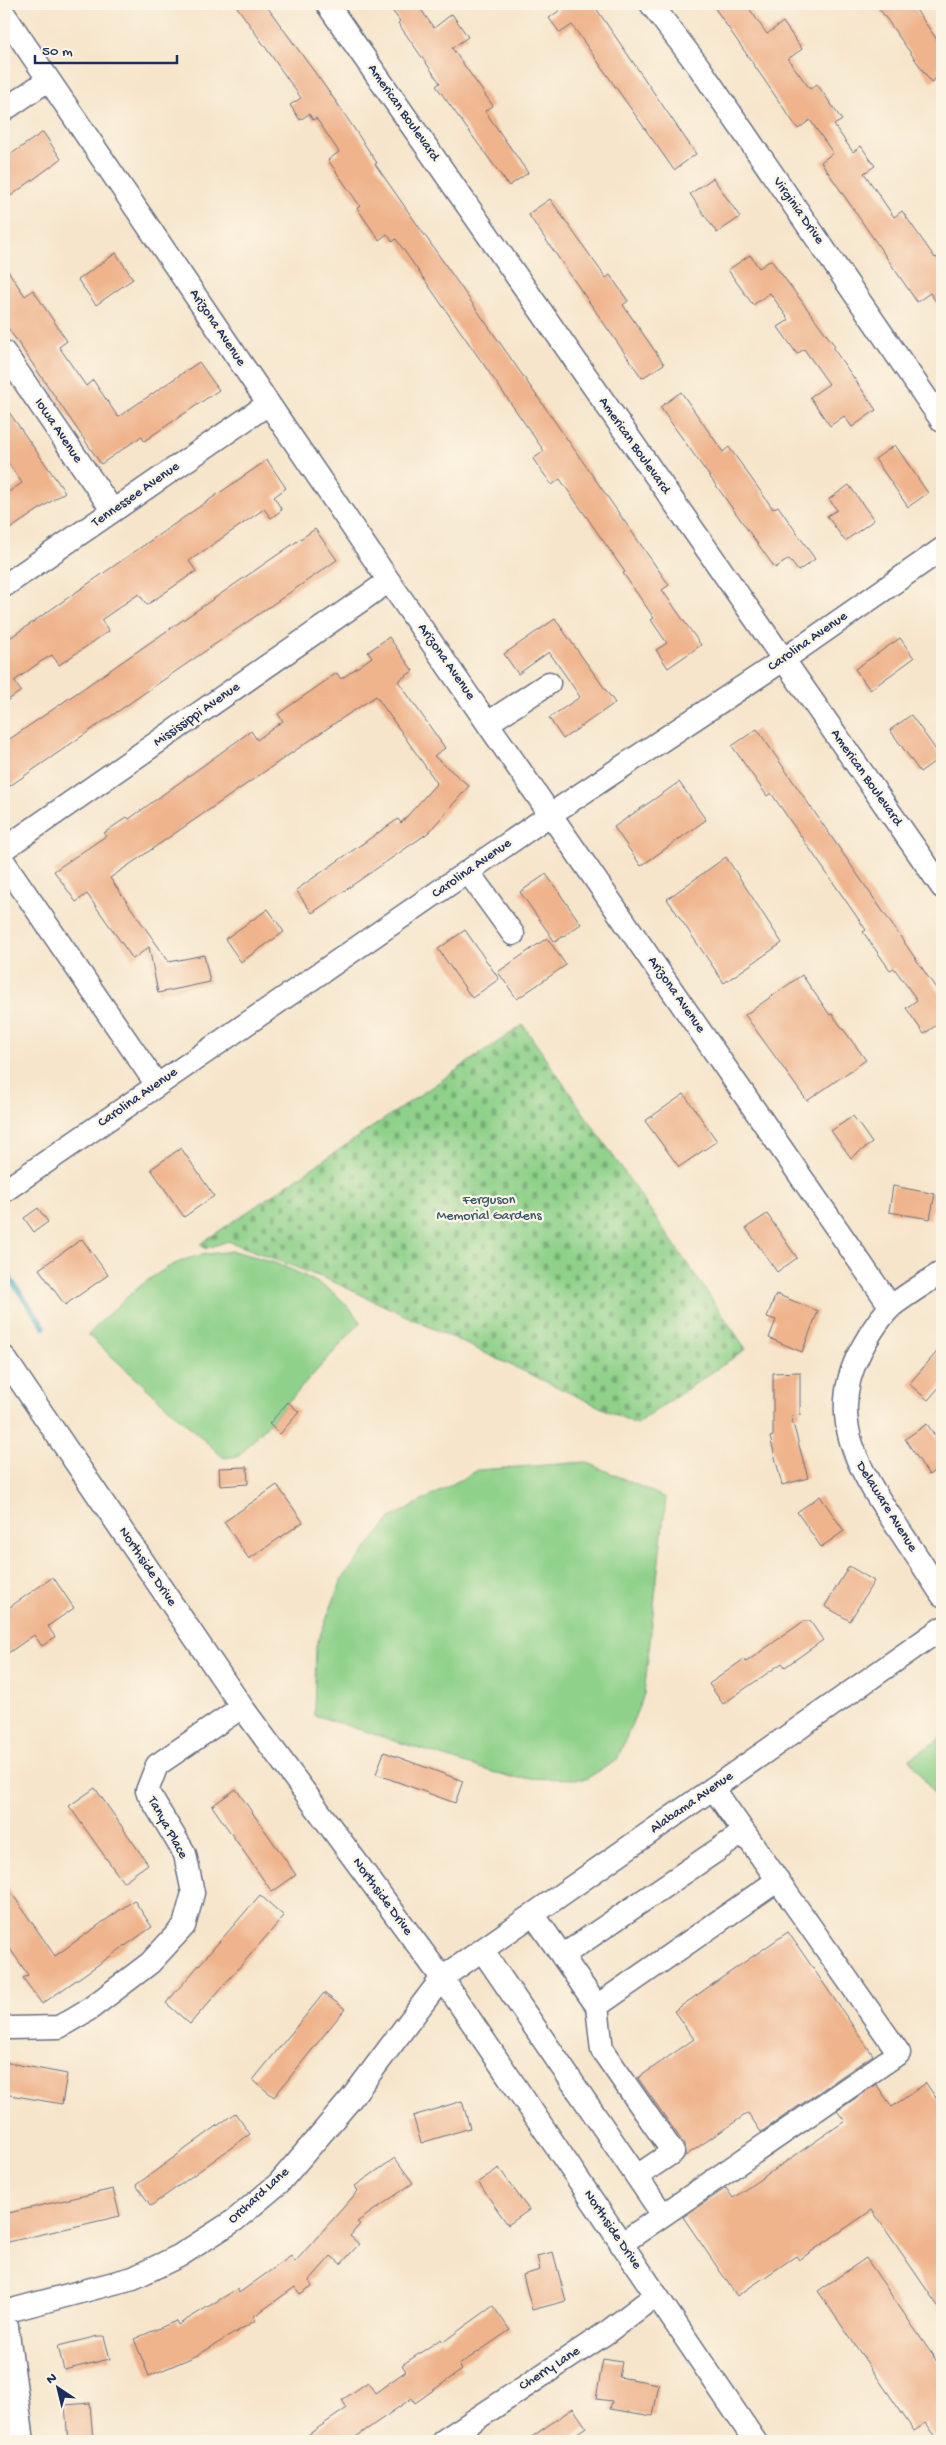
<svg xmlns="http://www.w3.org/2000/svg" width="946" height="2445" viewBox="0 0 946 2445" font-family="'Gochi Hand',sans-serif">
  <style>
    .grass { fill: #8fd18a; stroke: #558074 }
    .cemetery { fill: url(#cemetery-stones); stroke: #558074 }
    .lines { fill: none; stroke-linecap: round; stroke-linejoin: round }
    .stream { stroke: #4baecb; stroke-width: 5.5 }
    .building { fill: #efb48c }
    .minor-casing { stroke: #686f84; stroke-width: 25 }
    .minor { stroke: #fff; stroke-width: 22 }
    .labels { text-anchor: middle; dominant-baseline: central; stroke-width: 4.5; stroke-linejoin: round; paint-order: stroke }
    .street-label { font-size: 14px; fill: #1b2f5e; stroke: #fcf5e5 }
    .park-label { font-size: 14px; fill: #385869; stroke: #fcf5e5 }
  </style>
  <defs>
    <pattern id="cemetery-stones" width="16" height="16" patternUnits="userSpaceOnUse" patternTransform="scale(1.25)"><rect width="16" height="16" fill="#8fd18a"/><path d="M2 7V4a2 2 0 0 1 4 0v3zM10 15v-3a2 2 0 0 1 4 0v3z" fill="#74aa74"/></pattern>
  </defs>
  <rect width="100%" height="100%" fill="#fcf5e5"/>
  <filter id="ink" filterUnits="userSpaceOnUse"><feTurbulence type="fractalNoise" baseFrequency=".02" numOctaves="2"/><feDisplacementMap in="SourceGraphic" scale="10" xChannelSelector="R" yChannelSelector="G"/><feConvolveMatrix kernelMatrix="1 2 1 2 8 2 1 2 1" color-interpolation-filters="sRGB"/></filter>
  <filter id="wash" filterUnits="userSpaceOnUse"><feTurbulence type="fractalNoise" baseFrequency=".0096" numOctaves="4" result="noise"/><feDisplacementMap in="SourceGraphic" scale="20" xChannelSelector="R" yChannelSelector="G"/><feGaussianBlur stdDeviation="1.12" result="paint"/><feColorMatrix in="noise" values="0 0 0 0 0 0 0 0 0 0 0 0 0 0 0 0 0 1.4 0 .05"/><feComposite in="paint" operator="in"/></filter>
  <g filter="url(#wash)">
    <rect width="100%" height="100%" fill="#f6e5cb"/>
    <path class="grass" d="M232 1251C267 1258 306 1273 335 1294 345 1302 353 1313 361 1322L239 1456 224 1458 88 1335C118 1304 157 1264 201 1255 211 1253 222 1253 232 1251Z
      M586 1462 666 1498 644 1694 617 1760 586 1779 511 1778 314 1715 316 1646 342 1579 391 1518 478 1470Z
      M942 1737V1806L910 1759Z"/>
    <path class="cemetery" d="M523 1025 746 1349 636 1424 336 1283 228 1241 205 1249 200 1244Z"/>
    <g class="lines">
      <path class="stream" d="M4 1270 44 1327"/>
    </g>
    <g id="blocks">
      <path class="building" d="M235 4H265L337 103 377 163 375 164 669 585 662 590 701 645 668 668 656 650 667 643 651 620 654 618 623 573 625 572 560 479 552 485 533 459 544 451 396 239 393 242 387 234 379 240 357 208 360 206 328 160 339 152 316 118 313 120 309 114 300 120 290 105 301 98Z
        M387 4H417L434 28 452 14 468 37 452 48 493 106 485 111 528 173 509 186 436 86 440 83 398 23 400 21Z
        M556 4H593L696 154 674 170 572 25 560 33 549 18 560 10Z
        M712 4H746L767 34 783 22 802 49 788 59 810 89 817 84 842 120 834 125 853 152 861 146 875 166 864 173 894 217 902 211 935 258 936 257 942 265V310L930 293 917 302 821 162 833 153 810 120 798 129Z
        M876 4H912L942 47V74L931 82Z
        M43 132 61 159 4 201V159Z
        M713 178 740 217 717 233 690 194Z
        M550 199 606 278 610 275 628 301 623 305 664 364 642 378 528 214Z
        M116 253 133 279 96 305 78 280Z
        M750 255 759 268 771 260 835 346 833 348 876 410 852 427 844 416 830 426 810 397 829 384 804 349 797 354 778 327 789 320 770 293 753 305 728 270Z
        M4 265 25 296 33 290 67 341 59 347 86 386 93 380 118 417 199 362 219 390 144 441 142 436 101 464 4 322Z
        M681 392 723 452 729 447 773 509 778 506 815 559 798 571 789 559 775 568 660 407Z
        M4 405 65 492 4 533V495L22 483 4 457Z
        M895 445 928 493 908 507 875 459Z
        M267 460 286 488 274 497 282 510 271 518 264 509 189 561 196 571 147 605 139 594 127 602 101 620 109 631 59 665 52 655 40 662 14 681 21 691 4 703V642Z
        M849 485 874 520 845 541 827 516 837 510 829 499Z
        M315 529 337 560 4 790V743Z
        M555 619 615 703 563 739 549 718 580 697 568 679 549 652 518 674 504 654Z
        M389 637 413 671 398 681 445 748 434 756 469 786 428 833 312 913 296 890 398 819 401 823 437 783 376 696 338 721 110 878 169 962 204 955 210 982 158 993 149 947 133 959 87 894 76 902 54 871 106 836 104 833 127 817 129 819 251 731 257 740 283 721 278 714 337 673 341 679 372 657 368 652Z
        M900 638 914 658 870 690 855 669Z
        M911 715 941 757 920 772 890 730Z
        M757 729 942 997V1021L924 1034 906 1008 917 1000 894 968 890 970 863 932 866 930 771 793 767 796 732 746Z
        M679 782 706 820 641 866 614 827Z
        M726 857 782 943 724 983 667 899Z
        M546 874 581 924 555 942 520 892Z
        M268 909 284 932 241 962 225 939Z
        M465 930 499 979 472 998 438 949Z
        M547 938 566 965 517 999 498 972Z
        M802 975 830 1015 832 1014 866 1060 807 1101 745 1015Z
        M684 1094 717 1141 679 1167 645 1121Z
        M853 1116 872 1143 851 1158 831 1131Z
        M181 1148 214 1196 184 1217 151 1169Z
        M893 1186 935 1194 930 1219 889 1212Z
        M38 1208 48 1222 34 1232 24 1218Z
        M767 1214 797 1258 777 1272 746 1228Z
        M82 1239 108 1275 65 1305 39 1269Z
        M776 1294 818 1311 802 1352 769 1338 776 1320 767 1317Z
        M942 1346V1384L928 1400 909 1384Z
        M800 1372V1415L791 1416 808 1478 782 1485 770 1437 773 1436V1373Z
        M288 1402 299 1412 280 1434 269 1424Z
        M927 1424 942 1446V1465L929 1475 905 1439Z
        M247 1467 248 1484 220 1486 219 1468Z
        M277 1485 303 1522 249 1559 224 1522Z
        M820 1496 844 1531 821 1547 797 1512Z
        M849 1566 874 1581 850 1621 825 1606Z
        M53 1577 74 1608 48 1626 55 1637 42 1646 34 1635 4 1656V1611Z
        M804 1621H810L823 1640 785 1667 782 1663 723 1704 709 1684 744 1659 746 1662Z
        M384 1752 463 1781 455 1803 376 1774Z
        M95 1788 148 1864 123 1882 69 1806Z
        M236 1789 296 1875 272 1892 212 1806Z
        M4 1882 55 1956 134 1900 152 1927 42 2004 23 1978 28 1975 4 1940Z
        M260 1895 284 1916 190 2024 166 2003Z
        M788 1932 873 2055 761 2132 748 2113 685 2156 684 2144 638 2078 694 2039 674 2011Z
        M324 1993 345 2009 274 2097 253 2080Z
        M4 2062 67 2074 62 2104 4 2094Z
        M926 2083 936 2098 942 2093V2312L872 2210 799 2260 796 2256 737 2296 683 2217 726 2188 733 2198 845 2121 837 2111 876 2084 892 2107Z
        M462 2101 470 2128 421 2143 413 2116Z
        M235 2113 250 2134 151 2206 136 2185Z
        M395 2158 413 2183 357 2222 360 2224 350 2236 359 2244 341 2264 331 2256 309 2281 312 2286 300 2294 295 2287 253 2317 256 2320 198 2355 149 2376 134 2339 176 2321 178 2325 237 2289 239 2293 291 2256 295 2262 358 2191 355 2186Z
        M499 2168 529 2210 508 2225 478 2182Z
        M113 2189 120 2216 4 2243V2214Z
        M553 2252 566 2301 532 2310 523 2275 540 2270 537 2256Z
        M866 2258 942 2369V2441H939L926 2423 914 2431 818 2291Z
        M493 2306 510 2330 459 2365 462 2370 415 2403 412 2398 350 2441H299L347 2408 342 2400 368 2382 375 2393 406 2371 402 2365 441 2339 443 2342Z
        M98 2336H104L110 2359 64 2370 58 2346Z
        M603 2359 622 2362 619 2377 659 2384 653 2416 610 2409 612 2401 596 2399Z
        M90 2403 93 2441H68L65 2405Z
        M573 2408 586 2427 566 2441H526Z"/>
    </g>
  </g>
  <g filter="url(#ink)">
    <use href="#blocks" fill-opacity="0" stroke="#686f84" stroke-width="1"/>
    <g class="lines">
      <defs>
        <path id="minor" d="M327 4 942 887
          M651 4 699 67 942 421
          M4 14 389 581 891 1307
          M4 110 48 80
          M4 352 113 511
          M4 586 268 404
          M488 723 549 683
          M4 849 389 581
          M4 862 157 1085
          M468 872 513 934
          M4 1191 551 814 783 660 942 549
          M942 1272C926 1283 907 1294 892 1306 879 1318 869 1335 861 1350 826 1415 857 1467 894 1522 910 1546 926 1570 942 1595
          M4 1357 242 1707 442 1978 755 2441
          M533 1914 597 2006 602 2050 673 2152 637 2176
          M482 1950 663 2215
          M562 1956 744 1832
          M597 2006 778 1880
          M4 2026 10 2028 59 2027 91 2008 150 1963 184 1926 193 1893 185 1854 147 1791 157 1765 242 1707
          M621 2244 899 2053 713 1788
          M4 2312 133 2278 179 2256 235 2220 279 2183 350 2100 442 1978 942 1628
          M5 2312 23 2441
          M443 2441 606 2333 656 2295"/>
      </defs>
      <use href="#minor" class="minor-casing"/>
      <use href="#minor" class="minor"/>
    </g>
  </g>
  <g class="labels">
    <g class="street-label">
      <text transform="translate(403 113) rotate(55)">American Boulevard</text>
      <text transform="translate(798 211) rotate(55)">Virginia Drive</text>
      <text transform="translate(217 328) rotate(56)">Arizona Avenue</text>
      <text transform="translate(58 431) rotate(56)">Iowa Avenue</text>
      <text transform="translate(634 446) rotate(55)">American Boulevard</text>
      <text transform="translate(136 495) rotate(-35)">Tennessee Avenue</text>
      <text transform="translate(808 642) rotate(-35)">Carolina Avenue</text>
      <text transform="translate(446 662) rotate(55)">Arizona Avenue</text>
      <text transform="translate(197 715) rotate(-35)">Mississippi Avenue</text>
      <text transform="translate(866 778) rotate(55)">American Boulevard</text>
      <text transform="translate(472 869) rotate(-35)">Carolina Avenue</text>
      <text transform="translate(676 995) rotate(55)">Arizona Avenue</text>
      <text transform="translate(138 1098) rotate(-35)">Carolina Avenue</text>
      <text transform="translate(886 1507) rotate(58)">Delaware Avenue</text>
      <text transform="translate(147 1567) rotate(56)">Northside Drive</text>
      <text transform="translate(692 1803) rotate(-35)">Alabama Avenue</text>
      <text transform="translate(167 1828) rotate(61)">Tanya Place</text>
      <text transform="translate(382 1897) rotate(54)">Northside Drive</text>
      <text transform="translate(259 2196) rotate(-42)">Orchard Lane</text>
      <text transform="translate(612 2230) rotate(56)">Northside Drive</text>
      <text transform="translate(550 2369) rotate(-33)">Cherry Lane</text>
    </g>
    <g class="park-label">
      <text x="489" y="1200">Ferguson<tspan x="489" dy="16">Memorial Gardens</tspan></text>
    </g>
  </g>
  <rect width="946" height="2445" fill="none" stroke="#fcf5e5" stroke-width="20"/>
  <g transform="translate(58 2388) rotate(325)" stroke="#fcf5e5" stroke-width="4" paint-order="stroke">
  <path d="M0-4L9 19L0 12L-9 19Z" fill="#1b2f5e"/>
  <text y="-8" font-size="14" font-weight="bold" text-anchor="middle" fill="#1b2f5e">N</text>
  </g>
  <path d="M35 55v8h142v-8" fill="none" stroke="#1b2f5e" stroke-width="2.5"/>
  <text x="42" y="55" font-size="15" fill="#1b2f5e" stroke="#fcf5e5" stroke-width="4" paint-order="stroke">50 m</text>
</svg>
